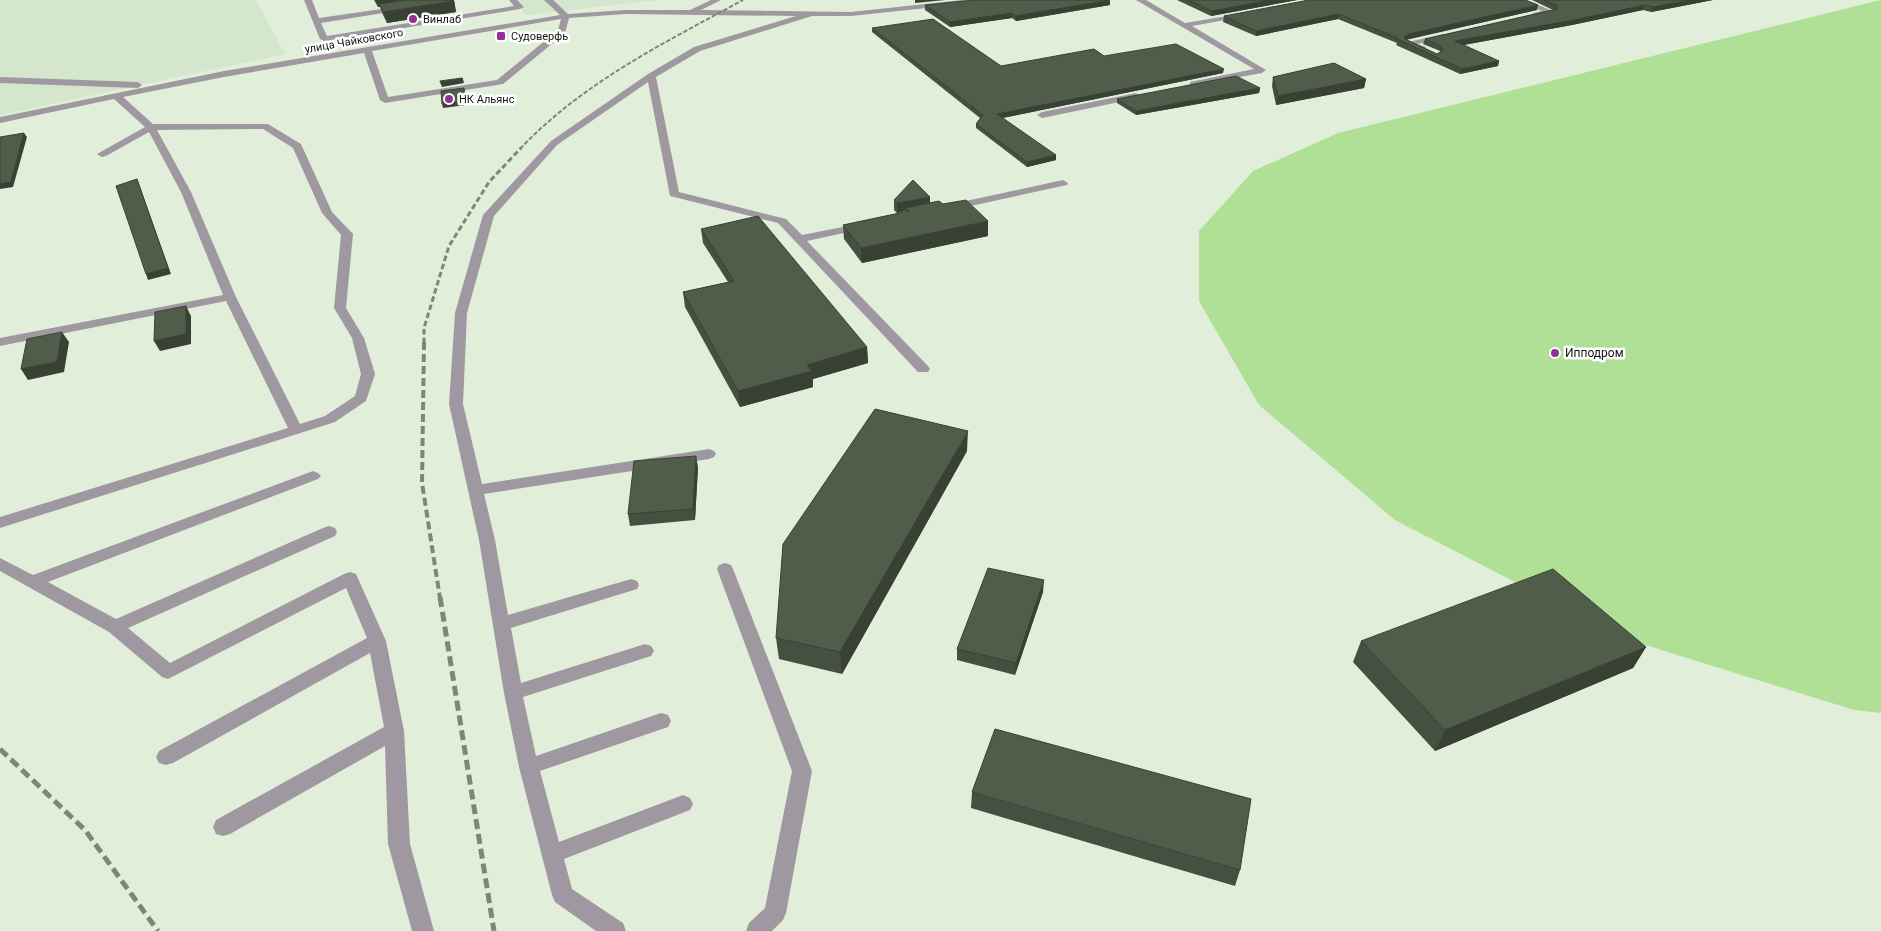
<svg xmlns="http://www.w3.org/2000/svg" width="1881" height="931" viewBox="0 0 1881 931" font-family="Roboto,sans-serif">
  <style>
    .built { fill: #d4e6cb }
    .green { fill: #b0df96 }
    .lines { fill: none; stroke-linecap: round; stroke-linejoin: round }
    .minor { fill: #a098a0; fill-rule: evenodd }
    .rail-far3 { stroke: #7d8779; stroke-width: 2; stroke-dasharray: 4.5 2; stroke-linecap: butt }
    .rail-far2 { stroke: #7d8779; stroke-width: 3; stroke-dasharray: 5.5 3; stroke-linecap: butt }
    .rail-far1 { stroke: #7d8779; stroke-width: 4; stroke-dasharray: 8 4; stroke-linecap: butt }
    .rail { stroke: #7d8779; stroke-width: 5; stroke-dasharray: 10 5; stroke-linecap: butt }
    .wall { fill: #465040 }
    .shaded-wall { fill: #394134 }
    .building { fill: #515d4b; stroke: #394134 }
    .poi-dot { fill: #922e95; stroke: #fff; stroke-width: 2 }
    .labels { text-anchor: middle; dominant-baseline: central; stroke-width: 5; stroke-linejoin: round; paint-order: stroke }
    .far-poi-label { font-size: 11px; fill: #0f140d; stroke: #fff; text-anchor: start }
    .far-street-label { font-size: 11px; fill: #0f140d; stroke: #fff }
    .poi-label { font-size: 12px; fill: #0f140d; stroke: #fff; text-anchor: start }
  </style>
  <rect width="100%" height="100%" fill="#e1efda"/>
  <path class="built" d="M0 0H256L285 54 0 115Z
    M513 0H659L526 15Z"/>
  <path class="green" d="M1881 0V713L1854 710 1623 638 1395 520 1259 405 1199 301V231L1253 171 1338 133Z"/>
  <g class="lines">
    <path class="minor" d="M304 0H312L319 18 402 6 406 8 402 10 321 23 327 36 514 6 509 0H517L524 7 520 9 324 41 320 39Z
      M544 0H553L568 14 625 10H690L711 0H721L701 10 851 12 962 0H988L984 2 851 16H812L700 51 656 77 679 192 786 219 802 235 863 223 867 224 869 226 867 228 807 241 928 366 930 369 928 372H918L778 223 670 196 648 82 557 145 494 216 467 313 463 404 482 484 709 449 714 451 716 454 714 457 709 459 484 494 495 540 508 615 631 579 637 581 639 585 637 589 511 628 521 683 645 644 651 646 654 651 651 656 523 697 536 756 661 713 668 715 671 721 668 727 540 771 559 842 683 795 690 798 693 804 690 810 564 859 572 889 623 923 626 931H596L555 902 552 895 519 767 504 693 479 540 449 404 455 313 483 215 551 141 648 74 694 47 796 16 625 14 569 18 565 33 503 84 385 103 380 100 364 53 224 77 123 97 153 124H268L301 144 332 212 353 234 346 308 364 338 375 374 366 401 335 422 0 528V517L288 428 226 301 0 346V338L223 295 181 192 149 132 106 156 102 157 97 154 145 127 114 99 0 123V117L224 71 560 15ZM561 19 558 30 497 80 388 97 372 51ZM263 129 293 148 322 213 341 235 334 308 352 338 361 374 355 396 325 416 300 424 236 297 191 192 157 130Z
      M1136 0H1146L1185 23 1245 13V17H1242L1192 26 1266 70 1262 73 1190 86V82L1254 69Z
      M1516 0H1527L1555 12 1533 17V13L1542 11Z
      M1443 34H1446V38L1417 44 1426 47V51L1423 52 1404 43Z
      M0 77 138 82 142 85 138 88 0 83Z
      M1136 93 1141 96 1139 98 1042 118 1037 115 1042 112Z
      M1063 180 1068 183 1067 185 952 210 947 207 952 204Z
      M313 471 318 473 321 476 318 479 48 582 116 619 323 528 329 526 335 528 337 532 335 536 128 628 170 663 344 574 350 572 356 574 386 641 404 731 410 844 434 931H412L388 844 385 746 230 834 223 836 216 834 213 827 216 820 384 727 370 653 173 763 166 765 159 763 156 757 159 751 367 638 346 588 168 679 162 677 109 632 0 571V558L33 575Z
      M725 563 731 565 733 569 812 771 786 913 783 920 772 931H746L749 923 765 908 792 771 717 569 719 565Z"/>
    <path class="rail-far3" d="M520 149C582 83 664 43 743 0"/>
    <path class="rail-far2" d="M424 343V328L449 246 489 182 521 148"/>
    <path class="rail-far1" d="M424 342 422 483 440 598"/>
    <path class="rail" d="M440 597 494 931
      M0 749 85 830 158 931"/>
  </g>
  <path class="wall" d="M374 0H454L456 12 387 23 383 15 380 7H378Z
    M1177 0H1297L1211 16Z
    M1532 0H1713L1651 12 1643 10 1572 25 1463 45 1499 61 1498 66 1460 74 1396 45 1397 43 1338 19 1256 36 1223 22 1224 16 1537 10 1406 40 1437 54 1440 52V51L1423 44 1425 39 1553 10Z
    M925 5H1110L1016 21 1012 18 950 27 925 10Z
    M872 28 1001 66 1104 56 1223 73 1003 118 1056 160 1027 167 976 128V124L980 118 872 32Z
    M1273 77 1366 79 1364 88 1276 105 1272 86Z
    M1260 88 1259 93 1136 115 1117 103V99Z
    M894 200 930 202 943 204 988 236 862 263 844 239 843 225 905 212V211L897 213 894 210Z
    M701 229 867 347 868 363 813 379V387L740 407 685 307 683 292 728 282 703 243Z
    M967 451 842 674 779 659 776 638Z
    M698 467 695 520 630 526 628 514Z
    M1043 592 1015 675 957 660V649Z
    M1361 641 1646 647 1633 668 1435 751 1353 662Z
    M972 792 1240 870 1235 886 971 808Z"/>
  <path class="shaded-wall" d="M376 0H427L379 4 380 7H378Z
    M454 0 456 12 387 23 384 12Z
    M915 0H945L915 3Z
    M1110 0V5L1016 21V16Z
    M1271 0H1297L1211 16 1212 11Z
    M1690 0H1713L1651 12 1653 7Z
    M1538 5 1537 10 1408 39 1402 42 1404 37 1409 34Z
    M1645 5 1643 10 1572 25 1453 47 1455 41Z
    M1012 13V18L950 27V22Z
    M1339 14 1338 19 1256 36V31Z
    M1499 61 1498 66 1460 74 1462 69Z
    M1224 69 1223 73 997 119V114Z
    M463 79 464 83 442 87 440 82Z
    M1366 79 1364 88 1276 105 1278 96Z
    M464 88 466 105 443 108 442 104Z
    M1260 88 1259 93 1136 115V111Z
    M24 133 27 137 13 187 0 189V184Z
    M1056 155V160L1027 167V162Z
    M137 179 171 274 148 280 146 274Z
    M930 197V206L905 208V211L897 213V203Z
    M988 221V236L862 263 861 248Z
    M186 306 191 316V344L160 351 154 341Z
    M62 332 69 342 64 372 28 380 21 369Z
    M867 347 868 363 813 379V387L740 407 738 391 807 365Z
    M968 431 967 451 842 674 840 652Z
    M696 456 698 467 695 520 693 509Z
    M1044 580 1043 592 1015 675 1016 663Z
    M1646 647 1633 668 1435 751 1445 730Z"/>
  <path class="building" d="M405 0H453V1L384 12 379 4Z
    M975 0H1109L1016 16 1012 13 950 22 925 5Z
    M1188 0H1271L1212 11Z
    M1309 0H1525L1538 5 1409 34 1404 37 1405 39 1437 54 1443 50 1441 46 1425 39 1557 9 1558 6 1544 0H1690L1653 7 1645 5 1574 20 1455 41 1499 61 1462 69 1397 39 1398 38 1339 14 1256 31 1224 16Z
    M933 19 1001 66 1094 49 1104 56 1176 44 1224 69 997 114 1056 155 1027 162 976 124 983 115 872 28Z
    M1334 63 1366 79 1278 96 1273 77Z
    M1236 76 1260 88 1136 111 1117 99Z
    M462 78 463 79 440 82V81Z
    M464 88 465 101 442 104 441 91Z
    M24 133 11 182 0 184V137Z
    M137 179 168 268 146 274 116 186Z
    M913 180 930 197 897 203 894 200Z
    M966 200 988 221 861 248 843 225 909 211 905 208 939 201 943 204Z
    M758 216 867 347 807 365 812 371 738 391 683 292 734 281 701 229Z
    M186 306V334L154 341 155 312Z
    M62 332 57 362 21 369 27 339Z
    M875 409 968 431 840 652 776 638 783 544Z
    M696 456 693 509 628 514 634 461Z
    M988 568 1044 580 1016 663 957 649Z
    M1553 569 1646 647 1445 730 1361 641Z
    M995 729 1251 799 1240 870 972 792Z"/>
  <g class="poi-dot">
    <circle cx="413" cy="19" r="5"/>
    <rect x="496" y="31" width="10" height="10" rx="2.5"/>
    <circle cx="449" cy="99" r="5"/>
    <circle cx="1555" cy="353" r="5"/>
  </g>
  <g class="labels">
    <g class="far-poi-label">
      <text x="423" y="19">Винлаб</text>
      <text x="511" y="36">Судоверфь</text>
      <text x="459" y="99">НК Альянс</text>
    </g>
    <g class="far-street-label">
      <text transform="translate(354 41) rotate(-10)">улица Чайковского</text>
    </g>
    <g class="poi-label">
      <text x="1565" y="353">Ипподром</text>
    </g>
  </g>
</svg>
